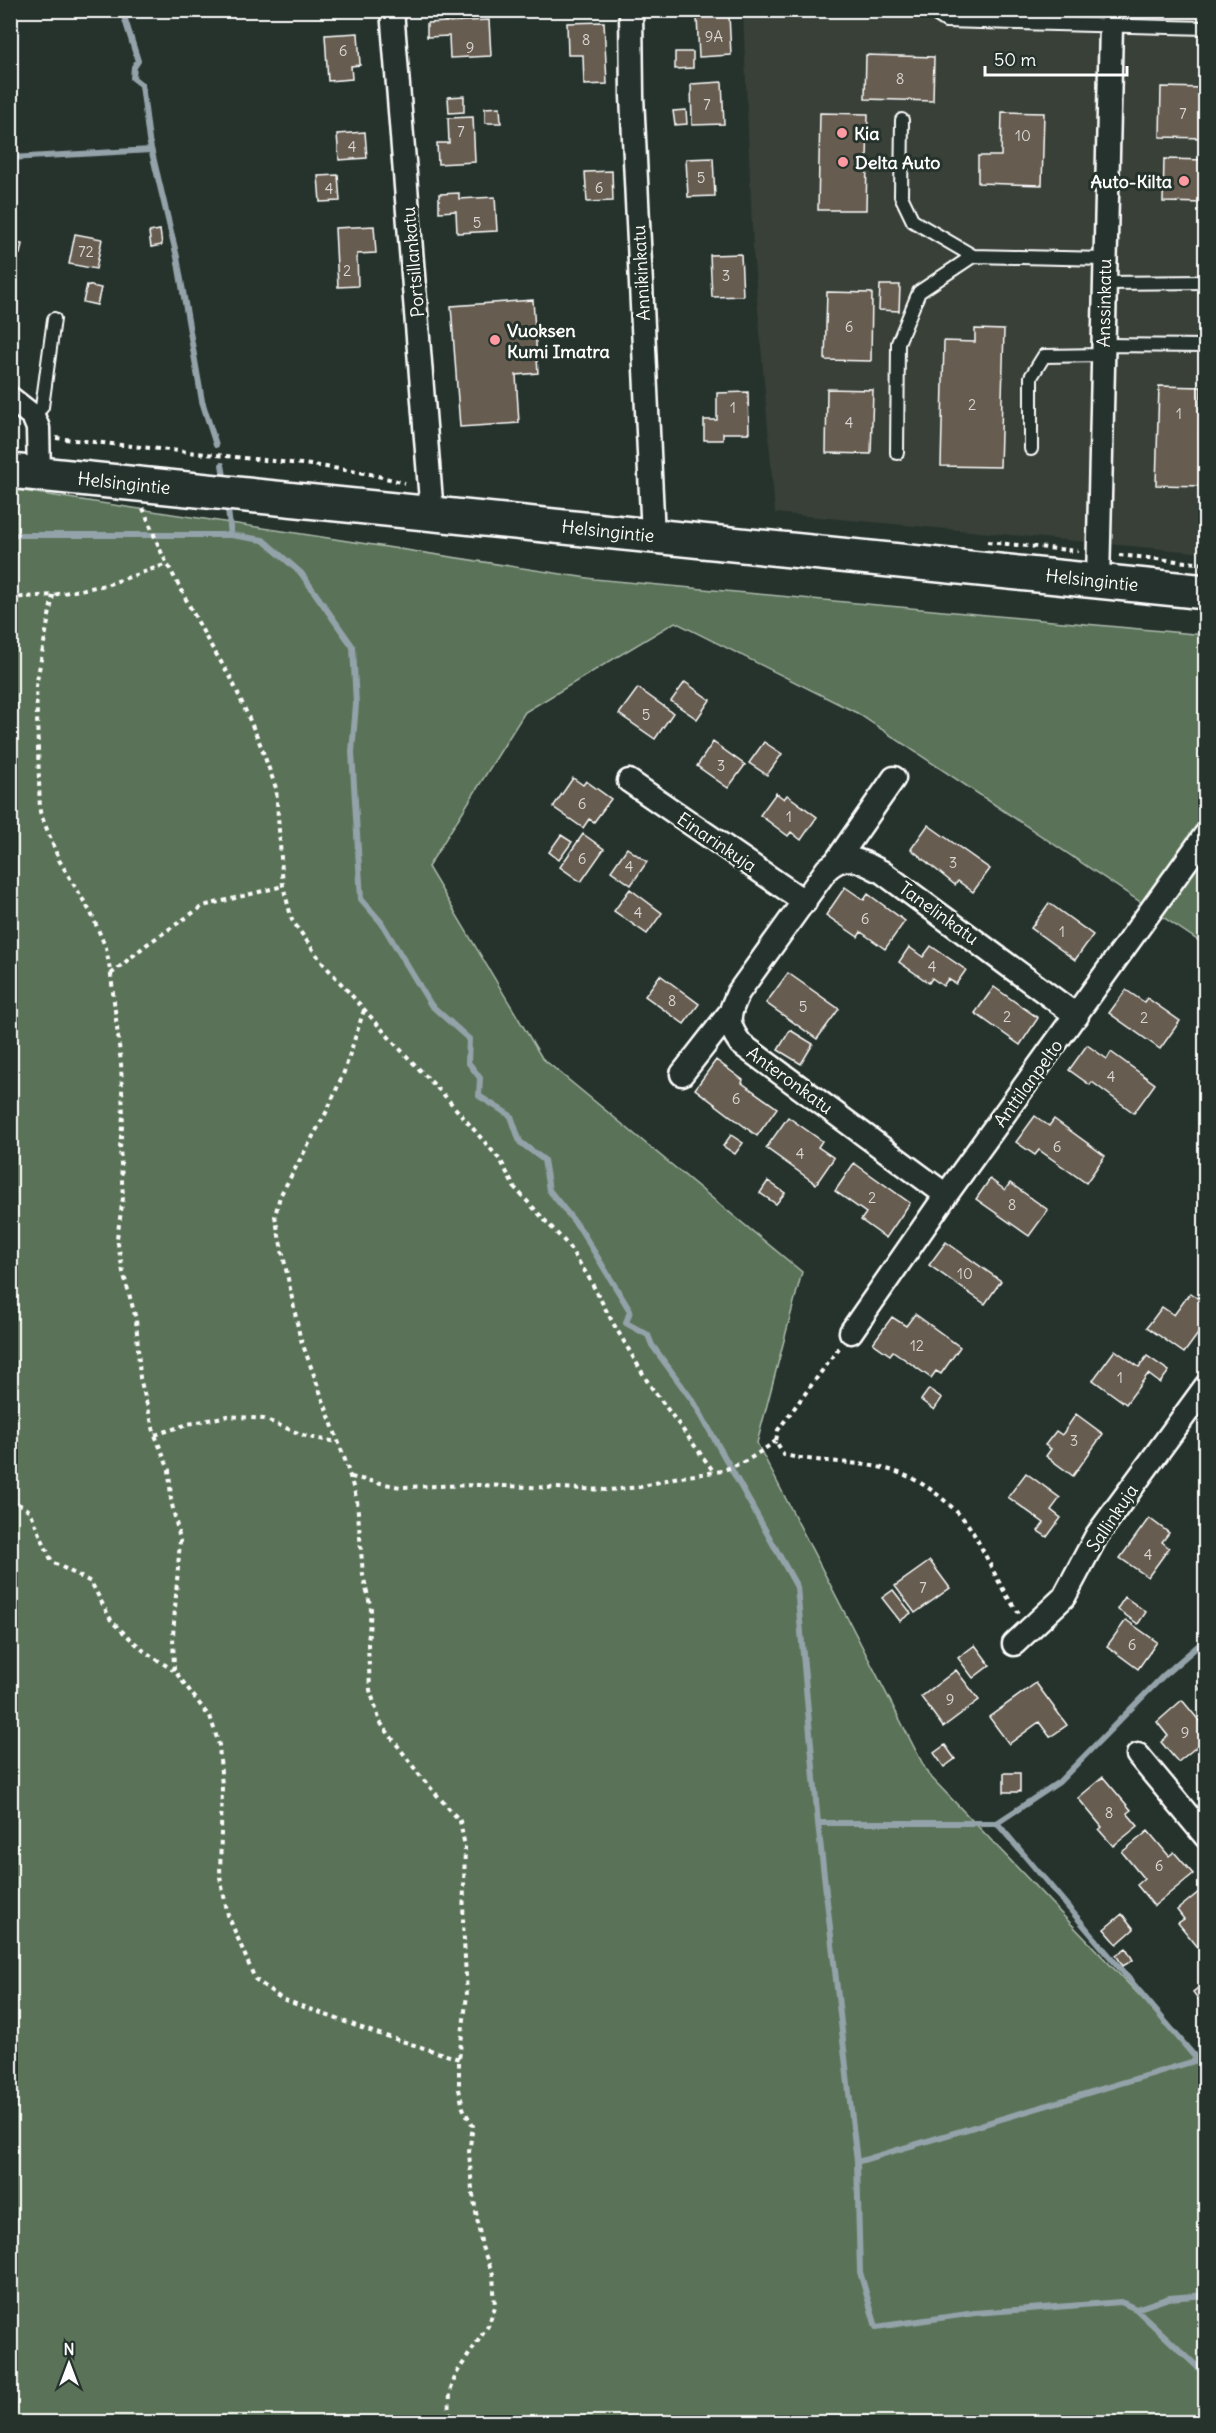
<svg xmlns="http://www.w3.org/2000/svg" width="1216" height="2433" viewBox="0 0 1216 2433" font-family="Delius,sans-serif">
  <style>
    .built { fill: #393f38 }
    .green { fill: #5a7358; stroke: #acb9ac; stroke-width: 1.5 }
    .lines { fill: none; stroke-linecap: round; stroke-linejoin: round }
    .stream { stroke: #94a2a9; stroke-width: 6 }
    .building { fill: #665c50; stroke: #fff; stroke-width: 1.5 }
    .lane-casing { stroke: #fff; stroke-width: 16 }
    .street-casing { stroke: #fff; stroke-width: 27 }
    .secondary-casing { stroke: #fff; stroke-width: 38 }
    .path { stroke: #fff; stroke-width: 4; stroke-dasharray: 4.5 4.5; stroke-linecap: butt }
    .lane { stroke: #26332d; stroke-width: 12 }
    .street { stroke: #26332d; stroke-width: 22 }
    .secondary { stroke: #26332d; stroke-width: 33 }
    .poi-dot { fill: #ff9aa2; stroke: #26332d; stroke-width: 2 }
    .labels { text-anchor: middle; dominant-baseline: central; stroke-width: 6; stroke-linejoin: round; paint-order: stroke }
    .number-label { font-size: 15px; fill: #d9d6d3 }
    .poi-label { font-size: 18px; font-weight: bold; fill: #fff; stroke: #26332d; text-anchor: start }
    .street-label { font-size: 18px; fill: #fff; stroke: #26332d }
  </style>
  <rect width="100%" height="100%" fill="#26332d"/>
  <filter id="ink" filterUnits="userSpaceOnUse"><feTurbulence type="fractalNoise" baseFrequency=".0167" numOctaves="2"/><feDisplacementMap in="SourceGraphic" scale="12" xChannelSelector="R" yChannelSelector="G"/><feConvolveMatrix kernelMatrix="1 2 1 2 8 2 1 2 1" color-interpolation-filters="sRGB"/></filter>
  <g filter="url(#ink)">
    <path class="built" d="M743 11H1205V553L775 513 753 250Z"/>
    <path class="green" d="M10 489 594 579 1205 635V945L857 713 675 622 525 712 428 867 542 1058 802 1272 757 1443 928 1774 1205 2064V2422H11Z"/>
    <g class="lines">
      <path class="stream" d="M122 10 138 61 134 67 133 78 142 85 149 140 177 257 202 401 216 445
        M10 158 151 150
        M222 465 224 476
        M228 510 231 535
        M10 535H231L263 540 301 573 353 647 356 704 352 752 361 899 381 922 431 1005 469 1039 468 1062 480 1078 479 1096 511 1116 520 1142 544 1160 549 1190 581 1230 630 1311 626 1323 648 1335 652 1345 695 1404 797 1587 818 1823 857 2162 860 2272 876 2327 975 2313 1121 2302 1136 2309 1206 2375
        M818 1823H997L1059 1782 1163 1676 1206 1639
        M997 1823 1206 2070
        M857 2162 1198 2060
        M1136 2309 1169 2298 1206 2295"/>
    </g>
    <path class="building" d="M729 15 731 55 699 57 697 17Z
      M489 20 491 56 450 58 449 36 427 37V23Z
      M604 22 607 84 584 85 583 55H568L567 23Z
      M358 33 360 65 351 66 352 79 328 81 325 35Z
      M675 52H693V68L675 69Z
      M866 55 934 57 933 101 865 99Z
      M722 82 724 124 692 125 691 84Z
      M1161 87 1206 88V138L1160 137Z
      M464 96V112L449 113 448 97Z
      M500 107 501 123H485V108Z
      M686 110 687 124 675 125 673 111Z
      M1002 112 1044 113 1042 185 978 183V156H1001Z
      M820 113 868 114 866 210H818Z
      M473 117 475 162 438 164 437 143H449L448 118Z
      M365 132 367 158 339 160 337 134Z
      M713 158 715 196 688 197 686 159Z
      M1164 159 1206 160V203L1163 202Z
      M612 171 613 201 587 202 585 172Z
      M338 175 340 201 320 202 318 176Z
      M459 193V199L495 197 497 231 457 233 456 211 439 212V194Z
      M374 226 376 253 357 254 358 286 338 287 335 228Z
      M160 230 162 245 151 247 149 232Z
      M75 234 102 239 96 269 69 264Z
      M10 242 22 244 20 254 10 253Z
      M741 254 743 296 712 297 710 255Z
      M87 285 101 288 97 305 83 302Z
      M880 285H900L899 311 879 310Z
      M827 292 872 293 871 361 825 360Z
      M533 300 538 373 516 375 519 423 460 427 451 306Z
      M975 329 1004 330 1000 467 941 466 944 341 975 342Z
      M1159 386 1201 387 1199 439H1206V486L1156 485Z
      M827 389 873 390 871 454 826 453Z
      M748 392 749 433H723V440H704V420H717V393Z
      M685 682 710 700 697 719 671 701Z
      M638 688 673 713 655 739 619 714Z
      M713 742 745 765 728 788 697 766Z
      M764 742 782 754 767 775 749 763Z
      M573 778 583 785 586 781 611 799 594 822 589 819 583 828 553 807Z
      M776 793 784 799 787 795 817 817 801 840 791 832 788 836 760 815Z
      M928 825 990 869 973 892 958 881 955 885 911 849Z
      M583 834 604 849 581 882 560 867Z
      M561 835 572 842 559 860 549 852Z
      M627 848 647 862 631 885 611 871Z
      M845 887 864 900 868 894 905 921 885 949 861 932 858 937 826 915Z
      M630 889 662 913 647 934 614 911Z
      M1049 903 1093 935 1075 960 1031 928Z
      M931 946 966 970 956 984 948 979 943 986 932 978 929 983 899 962 909 947 923 957Z
      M788 973 839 1009 817 1039 766 1003Z
      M660 975 699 1004 684 1024 645 996Z
      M994 987 1038 1018 1020 1045 975 1013Z
      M1126 990 1144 1002 1147 998 1180 1021 1160 1049 1109 1013Z
      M790 1030 813 1044 801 1064 778 1050Z
      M1087 1045 1107 1059 1111 1052 1155 1084 1134 1113 1092 1082 1090 1085 1069 1070Z
      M716 1060 743 1080 742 1083 777 1108 757 1136 695 1089Z
      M1035 1116 1049 1126 1054 1119 1105 1156 1086 1183 1039 1150 1035 1155 1016 1142Z
      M788 1117 822 1141 818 1147 834 1158 816 1184 766 1148Z
      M731 1135 743 1143 735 1154 723 1146Z
      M854 1163 910 1203 886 1238 861 1220 866 1213 835 1191Z
      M990 1179 1005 1190 1010 1183 1048 1210 1029 1236 976 1199Z
      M768 1181 785 1193 776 1204 760 1193Z
      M946 1242 1001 1281 985 1304 929 1265Z
      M1190 1293 1206 1304V1323L1184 1353 1147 1327 1162 1307 1174 1315Z
      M915 1314 960 1347 941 1374 936 1371 931 1378 893 1351 890 1355 873 1343 892 1317 906 1326Z
      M1115 1350 1139 1367 1147 1356 1169 1371 1160 1383 1148 1374 1126 1404 1093 1380Z
      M929 1389 942 1398 934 1410 921 1400Z
      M1076 1414 1103 1434 1073 1476 1046 1456 1051 1449 1045 1445 1056 1431 1062 1435Z
      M1026 1473 1060 1498 1051 1510 1061 1518 1047 1537 1038 1531 1044 1523 1008 1497Z
      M1149 1518 1169 1533 1162 1542 1169 1548 1148 1577 1120 1558Z
      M930 1561 950 1588 915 1613 895 1586Z
      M893 1590 911 1613 900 1621 882 1598Z
      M1125 1597 1146 1612 1138 1624 1117 1609Z
      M1126 1620 1157 1642 1138 1669 1107 1646Z
      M975 1645 990 1665 973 1678 958 1658Z
      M956 1670 979 1700 943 1727 921 1697Z
      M1036 1683 1067 1725 1050 1737 1039 1722 1009 1744 989 1717Z
      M1206 1683V1695L1200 1688Z
      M1182 1700 1206 1729V1739L1178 1762 1161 1742 1168 1736 1157 1722Z
      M945 1745 955 1759 944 1767 934 1753Z
      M1004 1773H1020V1792H1004Z
      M1103 1777 1131 1810 1127 1813 1138 1826 1113 1846 1099 1830 1102 1827 1078 1798Z
      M1148 1831 1169 1856 1174 1852 1193 1874 1154 1906 1137 1885 1144 1879 1122 1852Z
      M1200 1891 1206 1898V1957L1178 1923 1184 1919 1177 1910Z
      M1122 1914 1134 1929 1117 1944 1104 1929Z
      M1126 1948 1133 1960 1123 1966 1116 1955Z
      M1203 1984 1206 1995 1199 2000 1193 1992Z"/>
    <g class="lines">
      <defs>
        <path id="lane" d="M929 10 946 21 1206 28
          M902 120 901 196 913 221 973 256 1105 259
          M1105 283 1206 282
          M1104 345 1206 346
          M33 416 42 407 54 319
          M1031 449V377L1044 356 1103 355
          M897 453 898 343 919 292 973 256"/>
        <path id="street" d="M392 10 432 514
          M631 10 632 96 653 536
          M10 398 33 416 38 428 39 474
          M1098 581 1111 25
          M629 781 805 902
          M837 860 894 778
          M682 1074 728 1015
          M946 1195 741 1044C725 1022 728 1016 738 993L827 869C847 851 861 861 882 872L1077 1016
          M851 1332 946 1195 1206 834
          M1014 1644 1064 1597 1097 1535 1206 1386
          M1138 1755 1206 1837"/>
        <path id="secondary" d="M10 471 1206 592"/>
      </defs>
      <use href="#lane" class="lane-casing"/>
      <use href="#street" class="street-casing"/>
      <use href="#secondary" class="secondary-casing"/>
      <path class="path" d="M56 438 320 466 370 474 405 483
        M143 508 162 554 208 641 231 678 259 741 276 788 283 886 292 920 321 961 395 1044 444 1095 501 1161 514 1187 567 1244 588 1276 613 1323 649 1384 714 1472
        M987 542 1078 551
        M1119 555 1206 564
        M53 595 36 686 40 812 59 860 91 913 106 948 111 975 121 1063 123 1116 120 1147 123 1198 117 1238 123 1272 136 1319 140 1378 155 1435 169 1470 171 1500 180 1540 173 1636 174 1670 211 1719 219 1745 222 1787 220 1877 228 1915 255 1979 282 1999 373 2032 459 2059
        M10 598 53 595 106 585 167 564
        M111 974 146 945 203 906 283 886
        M364 1010 344 1072 327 1111 280 1196 275 1216 300 1337 345 1460 357 1500 363 1575 371 1609 368 1644 370 1690 380 1722 421 1777 460 1821 465 1847 463 1923 467 1995 459 2059V2089L463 2108 473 2126 469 2152 472 2189 482 2247 493 2274 495 2307 488 2326 456 2374 450 2392 449 2422
        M839 1348 778 1430 776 1441 784 1455C846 1468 891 1454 944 1500 953 1508 962 1516 969 1526 987 1554 998 1587 1019 1613
        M155 1435 188 1424 228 1416 264 1419 308 1437 337 1442
        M351 1477 400 1487 478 1485 609 1490 640 1487 674 1478 722 1471 748 1460 776 1441
        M10 1499 30 1511 52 1562 91 1582 112 1622 144 1651 173 1670"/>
      <use href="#lane" class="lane"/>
      <use href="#street" class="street"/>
      <use href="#secondary" class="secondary"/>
    </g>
  </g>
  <g class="poi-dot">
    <circle cx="842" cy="133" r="6"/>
    <circle cx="843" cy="162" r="6"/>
    <circle cx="1184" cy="181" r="6"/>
    <circle cx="495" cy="340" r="6"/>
  </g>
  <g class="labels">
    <g class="number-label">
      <text x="714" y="36">9A</text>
      <text x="586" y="39">8</text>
      <text x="470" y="47">9</text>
      <text x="343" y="50">6</text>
      <text x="900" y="78">8</text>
      <text x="707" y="104">7</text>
      <text x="1183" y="113">7</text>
      <text x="461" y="131">7</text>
      <text x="1023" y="135">10</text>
      <text x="352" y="146">4</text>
      <text x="701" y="177">5</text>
      <text x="599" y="187">6</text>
      <text x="329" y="188">4</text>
      <text x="477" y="222">5</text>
      <text x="86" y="251">72</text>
      <text x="347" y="270">2</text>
      <text x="726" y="275">3</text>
      <text x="849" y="326">6</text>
      <text x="972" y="404">2</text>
      <text x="733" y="407">1</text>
      <text x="1179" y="413">1</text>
      <text x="849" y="422">4</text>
      <text x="646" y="714">5</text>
      <text x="721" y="765">3</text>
      <text x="582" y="803">6</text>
      <text x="789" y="816">1</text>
      <text x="582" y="858">6</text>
      <text x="953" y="862">3</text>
      <text x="629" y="866">4</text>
      <text x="638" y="912">4</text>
      <text x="865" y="918">6</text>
      <text x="1062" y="931">1</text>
      <text x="932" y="966">4</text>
      <text x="672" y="1000">8</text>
      <text x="803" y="1006">5</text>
      <text x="1007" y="1016">2</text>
      <text x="1144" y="1017">2</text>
      <text x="1111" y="1076">4</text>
      <text x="736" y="1098">6</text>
      <text x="1057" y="1146">6</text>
      <text x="800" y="1153">4</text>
      <text x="872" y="1197">2</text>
      <text x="1012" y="1204">8</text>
      <text x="965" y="1273">10</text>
      <text x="917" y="1345">12</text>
      <text x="1120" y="1377">1</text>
      <text x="1074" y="1440">3</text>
      <text x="1148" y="1554">4</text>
      <text x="923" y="1587">7</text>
      <text x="1132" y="1644">6</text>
      <text x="950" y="1699">9</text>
      <text x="1185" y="1732">9</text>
      <text x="1109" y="1812">8</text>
      <text x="1159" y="1865">6</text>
    </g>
    <g class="poi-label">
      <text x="854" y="133">Kia</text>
      <text x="855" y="162">Delta Auto</text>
      <text x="1172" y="181" text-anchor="end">Auto-Kilta</text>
      <text x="507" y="330">Vuoksen<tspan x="507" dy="21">Kumi Imatra</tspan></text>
    </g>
    <g class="street-label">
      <text transform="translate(413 262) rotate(-95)">Portsillankatu</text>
      <text transform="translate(641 273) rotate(-93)">Annikinkatu</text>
      <text transform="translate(1104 303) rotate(-89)">Anssinkatu</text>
      <text transform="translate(124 483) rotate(6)">Helsingintie</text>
      <text transform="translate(608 531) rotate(6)">Helsingintie</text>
      <text transform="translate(1092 580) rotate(6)">Helsingintie</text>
      <text transform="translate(717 842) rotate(34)">Einarinkuja</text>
      <text transform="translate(939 913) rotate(36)">Tanelinkatu</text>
      <text transform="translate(790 1080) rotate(36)">Anteronkatu</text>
      <text transform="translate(1028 1083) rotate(-54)">Anttilanpelto</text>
      <text transform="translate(1112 1518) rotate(-56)">Sallinkuja</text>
    </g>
  </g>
  <rect width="1216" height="2433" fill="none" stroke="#26332d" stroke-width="36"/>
  <rect x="18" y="18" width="1180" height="2397" fill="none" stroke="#fff" stroke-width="2" filter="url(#ink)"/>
  <g transform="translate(69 2364)" stroke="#26332d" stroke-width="4.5" paint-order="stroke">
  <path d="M0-4.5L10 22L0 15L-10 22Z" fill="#ffffff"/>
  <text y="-9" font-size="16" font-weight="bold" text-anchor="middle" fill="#ffffff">N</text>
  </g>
  <path d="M985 66v9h142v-9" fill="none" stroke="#ffffff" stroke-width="3"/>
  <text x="994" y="66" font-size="18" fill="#ffffff" stroke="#26332d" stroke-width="4.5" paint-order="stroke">50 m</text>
</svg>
